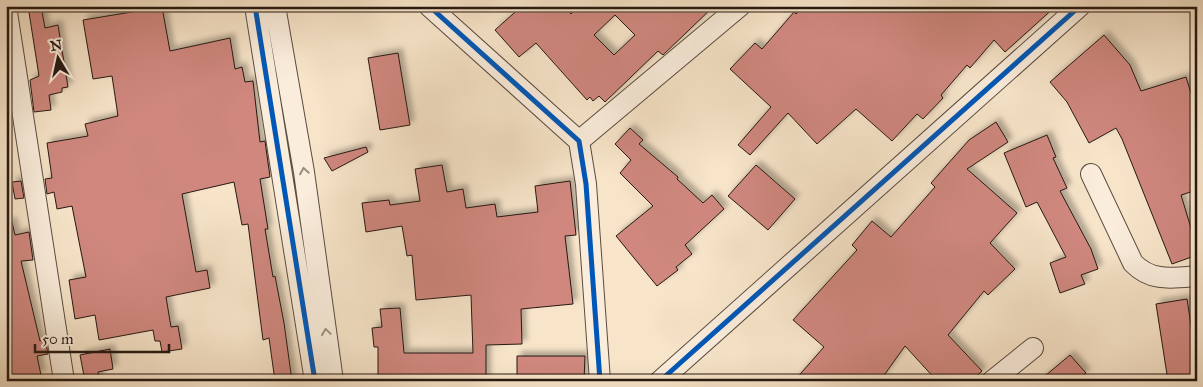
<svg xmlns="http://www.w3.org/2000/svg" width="1203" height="387" viewBox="0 0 1203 387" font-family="'IM FELL Great Primer',serif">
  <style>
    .building { fill: #cf877e; stroke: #261912; fill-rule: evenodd; filter: url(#shadow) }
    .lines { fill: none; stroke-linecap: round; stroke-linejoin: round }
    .minor-casing { stroke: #5a4c40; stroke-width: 22 }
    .minor { stroke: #faeddc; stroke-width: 20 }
    .cycleway-casing { stroke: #faeddc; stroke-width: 8 }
    .cycleway { stroke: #0057b8; stroke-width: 5 }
    .oneway { stroke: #9b8e81 }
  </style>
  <defs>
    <filter id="shadow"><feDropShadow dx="4.5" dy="-4.5" stdDeviation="2.5" flood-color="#0004"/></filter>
  </defs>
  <rect width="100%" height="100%" fill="#f7e4c9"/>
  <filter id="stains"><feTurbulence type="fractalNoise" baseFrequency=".004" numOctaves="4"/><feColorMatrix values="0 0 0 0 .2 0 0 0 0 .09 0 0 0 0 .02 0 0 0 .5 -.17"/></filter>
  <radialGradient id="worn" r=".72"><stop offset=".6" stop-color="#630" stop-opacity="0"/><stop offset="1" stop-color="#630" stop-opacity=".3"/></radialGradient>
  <path class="building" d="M28 6H41L45 28 58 25 68 87 62 88V92L49 95 51 110 34 112 30 80 39 76Z
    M522 6H565L571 14 579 6H714L663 55 658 51 605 102 599 96 593 101 590 97 587 100 536 43 519 57 495 30ZM615 15 635 35 614 55 594 35Z
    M803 6H1056L1005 52 994 40 970 68 967 65 941 95 943 98 923 119 917 114 892 141 856 109 817 144 788 113 750 155 738 145 771 107 730 69 755 43 762 49 794 12 796 14Z
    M162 7 170 51 230 38 235 69 242 67 245 82 253 81 260 142 265 141 270 177 260 179 268 229H265L273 277 275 276 284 323 292 381H275L269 338 263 340 248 224 242 225 234 182 182 194 196 272 207 270 210 288 166 297 171 327 178 326 182 349 162 352 160 341H155L153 330 99 340 95 315 75 319 69 280 86 277 72 206 57 209 54 192 47 194 45 179 52 178 47 143 88 136 85 124 118 116 112 76 93 79 83 20Z
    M1104 35 1130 65 1141 91 1186 77 1197 112V190L1181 195 1194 238 1197 237V255L1172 264 1122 139 1116 128 1089 143 1067 102 1050 82Z
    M398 53 410 125 380 130 368 58Z
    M996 122 1008 142 967 169 1017 213 990 243 1015 269 988 295 984 291 948 335 982 371 971 381H937L905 346 880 381H794L824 347 793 320 857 250 852 245 872 221 891 237 935 187 931 183 969 140Z
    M630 128 643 140 639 144 678 177 677 179 703 203 712 195 724 209 685 245 692 254 676 267 678 270 657 286 616 236 653 206 620 173 631 160 615 144Z
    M1047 135 1056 157 1053 158 1067 188 1060 191 1091 249 1098 269 1081 275 1085 284 1060 293 1050 263 1066 257 1037 202 1026 207 1004 153Z
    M366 147 368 152 332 171 324 158Z
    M442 165 447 192 463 189 466 208 495 204 497 217 538 212 535 186 570 181 576 235 565 236 573 304 521 309 522 344 486 345V381H378V347H374L372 328 382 327 380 309 400 308 404 353H473L471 295 416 300 412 255 407 256 402 226 366 232 362 203 389 200 390 205 420 201 415 169Z
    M756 165 795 199 768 230 728 196Z
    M21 181 24 198 15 199 12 182Z
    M12 222 15 235 29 232 33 260 21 261 40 341 45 339 48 354 37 356 41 375 6 381V223Z
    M1187 299 1197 364V381H1168L1156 304Z
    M110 349 113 369 98 372 99 381H85L80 355Z
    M1070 355 1086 373 1077 381H1039Z
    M517 356H585L584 381H517Z"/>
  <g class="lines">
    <defs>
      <path id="minor" d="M6 6 64 381
        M255 6 315 381
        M275 6 304 172 333 381
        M429 6 579 141 586 184 600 381
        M579 141 740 6
        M1091 174 1133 263C1151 282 1172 278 1197 276
        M660 381 1080 6
        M992 381 1033 348"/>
    </defs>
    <use href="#minor" class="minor-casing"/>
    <use href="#minor" class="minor"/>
    <defs>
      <path id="cycleway" d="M255 6 315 381
        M429 6 579 141 586 184 600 381
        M660 381 1080 6"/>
    </defs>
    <use href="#cycleway" class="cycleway-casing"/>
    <use href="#cycleway" class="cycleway"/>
  </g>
  <defs><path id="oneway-chevron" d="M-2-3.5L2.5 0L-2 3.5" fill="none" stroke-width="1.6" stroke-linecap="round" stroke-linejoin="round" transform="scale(1.25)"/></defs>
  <g class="oneway">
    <use href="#oneway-chevron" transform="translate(304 171) rotate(-99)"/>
    <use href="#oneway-chevron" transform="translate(326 332) rotate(-98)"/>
  </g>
  <rect width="1203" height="387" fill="none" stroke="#f7e4c9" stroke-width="25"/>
  <rect x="8" y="8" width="1188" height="372" fill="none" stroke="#261912" stroke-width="2.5"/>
  <rect x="12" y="12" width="1178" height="362" fill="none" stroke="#261912"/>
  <g transform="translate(58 58) rotate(351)" stroke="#faeddc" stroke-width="4" paint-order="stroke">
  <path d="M0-4L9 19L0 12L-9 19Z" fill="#261912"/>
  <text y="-8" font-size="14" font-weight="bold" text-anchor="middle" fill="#261912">N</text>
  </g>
  <path d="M35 344v8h134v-8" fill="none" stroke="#261912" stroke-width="2.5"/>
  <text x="42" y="344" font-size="15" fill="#261912" stroke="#faeddc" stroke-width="4" paint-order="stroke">50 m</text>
  <rect width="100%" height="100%" filter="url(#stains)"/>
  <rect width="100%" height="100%" fill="url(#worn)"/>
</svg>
